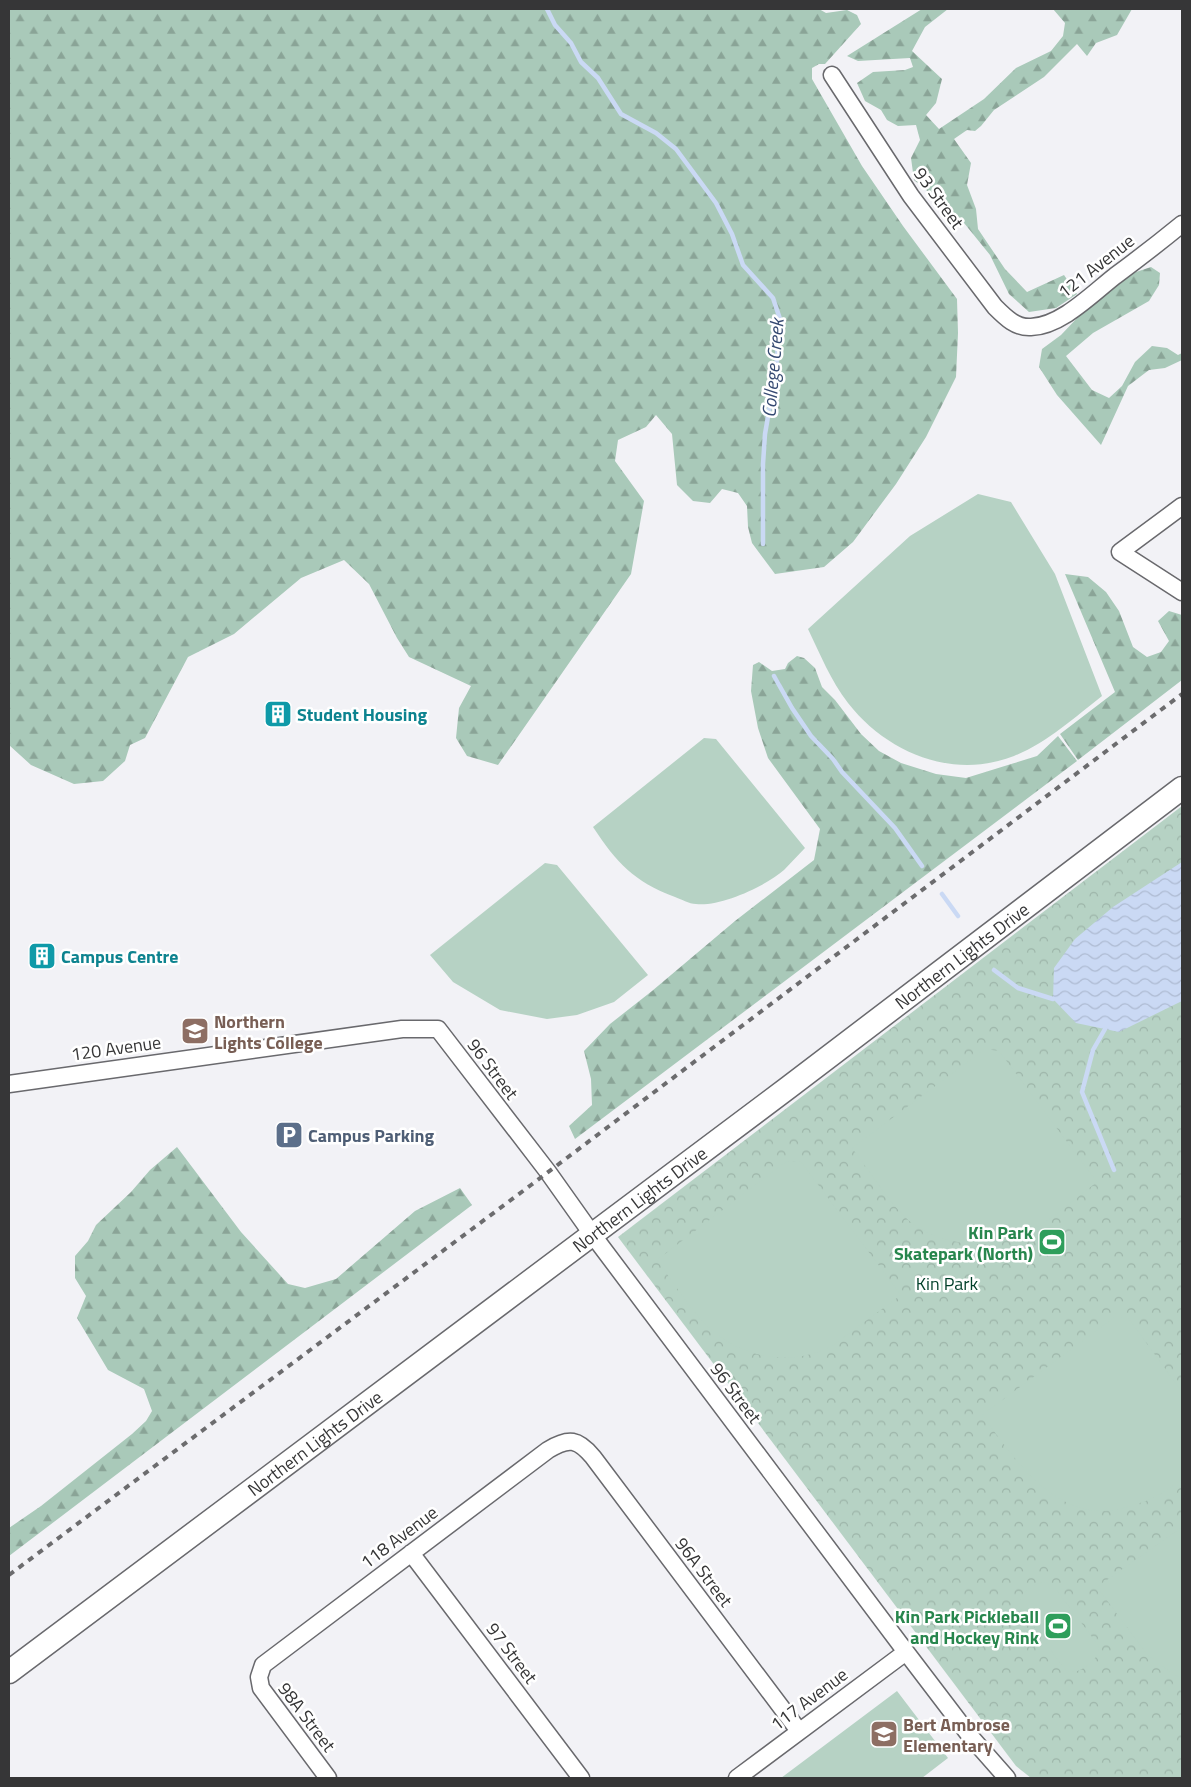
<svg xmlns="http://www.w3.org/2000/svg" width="1191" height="1787" viewBox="0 0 1191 1787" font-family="'Titillium Web',sans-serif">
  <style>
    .forest { fill: url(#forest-firs) }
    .park { fill: url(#park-crowns) }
    .pitch { fill: #b6d2c4 }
    .water { fill: url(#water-waves) }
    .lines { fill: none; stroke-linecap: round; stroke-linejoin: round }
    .stream { stroke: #cad9f4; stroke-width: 4.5 }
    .street-casing { stroke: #69696d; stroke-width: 19 }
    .secondary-casing { stroke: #69696d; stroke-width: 25 }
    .street { stroke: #fff; stroke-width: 16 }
    .secondary { stroke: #fff; stroke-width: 22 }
    .rail { stroke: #6c6c6e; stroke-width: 4; stroke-dasharray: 6 6; stroke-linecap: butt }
    .labels { text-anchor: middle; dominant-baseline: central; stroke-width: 5; stroke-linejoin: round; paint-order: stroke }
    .street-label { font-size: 18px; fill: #363637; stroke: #fff }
    .culture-label { font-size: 18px; font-weight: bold; fill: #0d838f; stroke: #fff; text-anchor: start }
    .education-label { font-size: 18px; font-weight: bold; fill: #785e54; stroke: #fff; text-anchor: start }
    .service-label { font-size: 18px; font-weight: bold; fill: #4e5e75; stroke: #fff; text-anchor: start }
    .leisure-label { font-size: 18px; font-weight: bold; fill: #27864d; stroke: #fff; text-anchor: end }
    .park-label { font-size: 18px; fill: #003f29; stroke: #fff }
    .water-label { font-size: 19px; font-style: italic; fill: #354971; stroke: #fff }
  </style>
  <defs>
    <pattern id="forest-firs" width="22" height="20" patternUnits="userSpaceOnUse" patternTransform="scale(1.25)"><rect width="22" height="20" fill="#a9c9b9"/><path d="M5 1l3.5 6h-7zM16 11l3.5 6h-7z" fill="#8aa497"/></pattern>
    <pattern id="park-crowns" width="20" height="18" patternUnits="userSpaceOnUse" patternTransform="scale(1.25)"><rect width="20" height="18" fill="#b6d2c4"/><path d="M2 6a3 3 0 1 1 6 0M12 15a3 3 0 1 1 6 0" fill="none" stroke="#9db5a9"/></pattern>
    <pattern id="water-waves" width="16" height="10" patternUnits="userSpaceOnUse" patternTransform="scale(1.25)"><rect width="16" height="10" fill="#cad9f4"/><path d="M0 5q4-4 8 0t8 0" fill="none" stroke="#aebbd2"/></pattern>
  </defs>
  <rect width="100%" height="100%" fill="#f2f2f6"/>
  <path class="forest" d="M9 9H819L826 13 847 10 857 15 861 24 825 64H819L812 68V79L862 166 903 226 957 299 958 333 956 377 926 437 896 484 853 542 824 567 775 574 752 543 748 527 747 506 738 493 722 489 710 503 693 501 677 485 672 434 656 415 646 427 618 440 615 461 644 501 631 574 498 765 467 756 456 738 459 708 471 686 409 657 397 638 369 584 344 560 301 578 234 634 188 657 145 738 130 745 125 761 103 781 74 784 31 765 9 745Z
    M922 9H948L925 27 912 51 942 79 936 103 926 115 939 129 984 99 1016 68 1051 51 1063 36 1065 23 1053 9H1132L1117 35 1096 43 1087 56 1077 44 1044 77 994 110 981 126 975 131 967 130 954 139 971 163 967 185 976 209 978 229 1005 269 1027 292 1064 275 1077 294 1056 308 1029 312 1009 294 990 255 960 218 914 180 911 158 920 140 916 125 898 126 887 120 881 110 865 101 857 83 873 72 905 70 913 67 910 58 858 61 847 56Z
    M1151 267 1160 273 1159 285 1149 301 1093 333 1066 356 1092 390 1109 398 1122 386 1135 362 1152 346 1167 348 1178 355 1182 353V360L1165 368 1149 370 1128 386 1101 445 1057 395 1039 367 1042 349 1061 335 1080 315 1133 273Z
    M1065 574 1088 577 1106 592 1119 611 1133 647 1147 657 1161 652 1169 641 1158 621 1169 611 1182 615V680L1078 760 1060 734 1115 692Z
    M797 656 804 658 815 668 822 687 835 700 861 734 879 751 901 763 936 774 966 778 1037 756 1058 736 1077 761 575 1139 569 1126 592 1105 591 1079 584 1051 610 1024 652 991 735 921 814 860 820 829 768 758 758 728 751 691 753 665 759 662 772 671 785 669 788 663Z
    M177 1147 241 1232 288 1284 305 1288 336 1279 415 1211 460 1188 472 1205 9 1556V1528L41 1506 132 1434 146 1421 152 1411 144 1389 108 1370 77 1318 86 1296 75 1278V1256L88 1241 96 1225 131 1192 150 1170Z"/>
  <path class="park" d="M1182 806V1778H1031L1016 1766 618 1237Z"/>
  <path class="pitch" d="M978 494 1011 502 1055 574 1102 696C1075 717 1047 743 1014 756 953 780 887 753 848 703 831 681 820 654 808 629L910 536Z
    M704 738 716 739 805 848C798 855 791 863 784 870 766 886 720 907 696 904 689 904 681 899 675 897 633 881 617 863 593 827Z
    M545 863 557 865 648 975 614 1002 577 1015 547 1019 500 1010 453 982 430 955Z
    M985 1049 999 1051 1097 1182C1051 1217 1016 1256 953 1241 935 1237 916 1229 903 1215 884 1195 869 1170 852 1148Z
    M787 1161 801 1162 901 1295C885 1307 868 1319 852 1331 845 1336 838 1343 830 1347 787 1368 739 1357 705 1324 689 1307 671 1279 657 1260Z
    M1115 1317 1129 1319 1182 1392V1479C1173 1486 1163 1493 1153 1498 1134 1506 1109 1514 1089 1510 1039 1499 1010 1452 982 1415Z
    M1182 1527V1679L1166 1669 1147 1654 1097 1587Z
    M1045 1582 1055 1588 1095 1641C1096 1643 1098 1645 1099 1648 1100 1658 1083 1671 1074 1672 1069 1672 1066 1670 1063 1667L1020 1607C1019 1593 1031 1584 1045 1582Z
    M897 1691 948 1758 922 1778H781Z"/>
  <path class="water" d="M1182 862V1001L1119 1032 1076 1023 1053 999 1054 968 1075 939 1113 907Z"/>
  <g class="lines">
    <path class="stream" d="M547 9 555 25 571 43 581 62 598 78 621 114 656 133 676 149 716 203 732 234 743 265 773 298 780 319 776 370 765 434 763 464V544
      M774 676 792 708 811 736 833 759 842 772 895 828 922 866
      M942 894 958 916
      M994 970 1018 988 1053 999
      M1105 1029 1093 1050 1082 1092 1114 1170"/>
    <defs>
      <path id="street" d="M832 75 911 196 995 307C1006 318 1016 328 1031 327 1061 326 1092 294 1115 276 1138 259 1160 242 1182 224
        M1182 506 1120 552 1182 592
        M9 1084 402 1029H438L548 1172 592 1234 906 1652 970 1736 1007 1778
        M411 1553 581 1778
        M328 1778 261 1688 259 1677 263 1665 548 1450C569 1437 578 1439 593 1457L799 1731
        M737 1778 906 1652"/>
      <g id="secondary">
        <path id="s1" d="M9 1672 789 1087 1182 788"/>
      </g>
    </defs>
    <use href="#street" class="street-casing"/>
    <use href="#secondary" class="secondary-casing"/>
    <use href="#street" class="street"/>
    <use href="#secondary" class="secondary"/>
    <path class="rail" d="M9 1575 531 1185 1182 694"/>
  </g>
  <defs>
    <symbol id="building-square" viewBox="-11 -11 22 22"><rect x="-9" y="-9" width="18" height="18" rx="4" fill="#0f9aa8" stroke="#fff"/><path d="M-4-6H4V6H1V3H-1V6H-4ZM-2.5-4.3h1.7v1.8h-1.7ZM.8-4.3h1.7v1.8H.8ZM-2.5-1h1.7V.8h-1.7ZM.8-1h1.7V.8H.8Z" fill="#fff"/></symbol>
    <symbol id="university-square" viewBox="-11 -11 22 22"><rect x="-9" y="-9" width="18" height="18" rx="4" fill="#8d6e63" stroke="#fff"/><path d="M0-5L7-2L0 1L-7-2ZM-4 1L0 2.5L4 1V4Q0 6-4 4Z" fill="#fff"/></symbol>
    <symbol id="parking-square" viewBox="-11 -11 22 22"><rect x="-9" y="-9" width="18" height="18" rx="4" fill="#5c6f8a" stroke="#fff"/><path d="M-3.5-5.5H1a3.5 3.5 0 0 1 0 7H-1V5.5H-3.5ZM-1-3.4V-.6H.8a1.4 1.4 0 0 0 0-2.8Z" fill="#fff"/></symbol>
    <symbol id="stadium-square" viewBox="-11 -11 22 22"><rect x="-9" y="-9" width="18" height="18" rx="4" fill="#2e9e5b" stroke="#fff"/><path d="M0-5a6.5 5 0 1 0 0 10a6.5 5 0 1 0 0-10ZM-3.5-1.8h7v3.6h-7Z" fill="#fff"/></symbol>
    <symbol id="school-square" viewBox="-11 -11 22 22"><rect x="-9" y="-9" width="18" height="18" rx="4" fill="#8d6e63" stroke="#fff"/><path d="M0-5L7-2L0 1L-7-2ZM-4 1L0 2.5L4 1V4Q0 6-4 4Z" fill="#fff"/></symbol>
  </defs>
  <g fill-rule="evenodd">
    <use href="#building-square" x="262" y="698" width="32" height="32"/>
    <use href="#building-square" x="26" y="940" width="32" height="32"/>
    <use href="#university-square" x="179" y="1015" width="32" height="32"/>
    <use href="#parking-square" x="273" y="1119" width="32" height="32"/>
    <use href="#stadium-square" x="1036" y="1226" width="32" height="32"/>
    <use href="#stadium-square" x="1042" y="1610" width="32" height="32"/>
    <use href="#school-square" x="868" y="1718" width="32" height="32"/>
  </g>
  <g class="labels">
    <g class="street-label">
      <text transform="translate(939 198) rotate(54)">93 Street</text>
      <text transform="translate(1096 266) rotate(-38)">121 Avenue</text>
      <text stroke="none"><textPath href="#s1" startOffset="1192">Northern Lights Drive</textPath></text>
      <text transform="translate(116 1048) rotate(-8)">120 Avenue</text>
      <text transform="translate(493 1069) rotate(53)">96 Street</text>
      <text stroke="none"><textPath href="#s1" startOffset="788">Northern Lights Drive</textPath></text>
      <text transform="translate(736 1393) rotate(53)">96 Street</text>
      <text stroke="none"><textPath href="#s1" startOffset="382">Northern Lights Drive</textPath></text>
      <text transform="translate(399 1537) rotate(-37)">118 Avenue</text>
      <text transform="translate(704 1572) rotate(53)">96A Street</text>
      <text transform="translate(512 1653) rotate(53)">97 Street</text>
      <text transform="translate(809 1699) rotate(-37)">117 Avenue</text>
      <text transform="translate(307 1717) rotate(53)">98A Street</text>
    </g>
    <g class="culture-label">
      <text x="297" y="714">Student Housing</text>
      <text x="61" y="956">Campus Centre</text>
    </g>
    <g class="education-label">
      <text x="214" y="1021">Northern<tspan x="214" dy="21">Lights College</tspan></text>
      <text x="903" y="1724">Bert Ambrose<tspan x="903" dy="21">Elementary</tspan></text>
    </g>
    <g class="service-label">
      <text x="308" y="1135">Campus Parking</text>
    </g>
    <g class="leisure-label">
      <text x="1033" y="1232">Kin Park<tspan x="1033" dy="21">Skatepark (North)</tspan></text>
      <text x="1039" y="1616">Kin Park Pickleball<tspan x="1039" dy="21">and Hockey Rink</tspan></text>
    </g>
    <g class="park-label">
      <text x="947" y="1283">Kin Park</text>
    </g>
    <g class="water-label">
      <text transform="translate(772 368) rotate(-85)">College Creek</text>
    </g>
  </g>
  <rect width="1191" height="1787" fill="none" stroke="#363637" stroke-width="20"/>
</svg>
